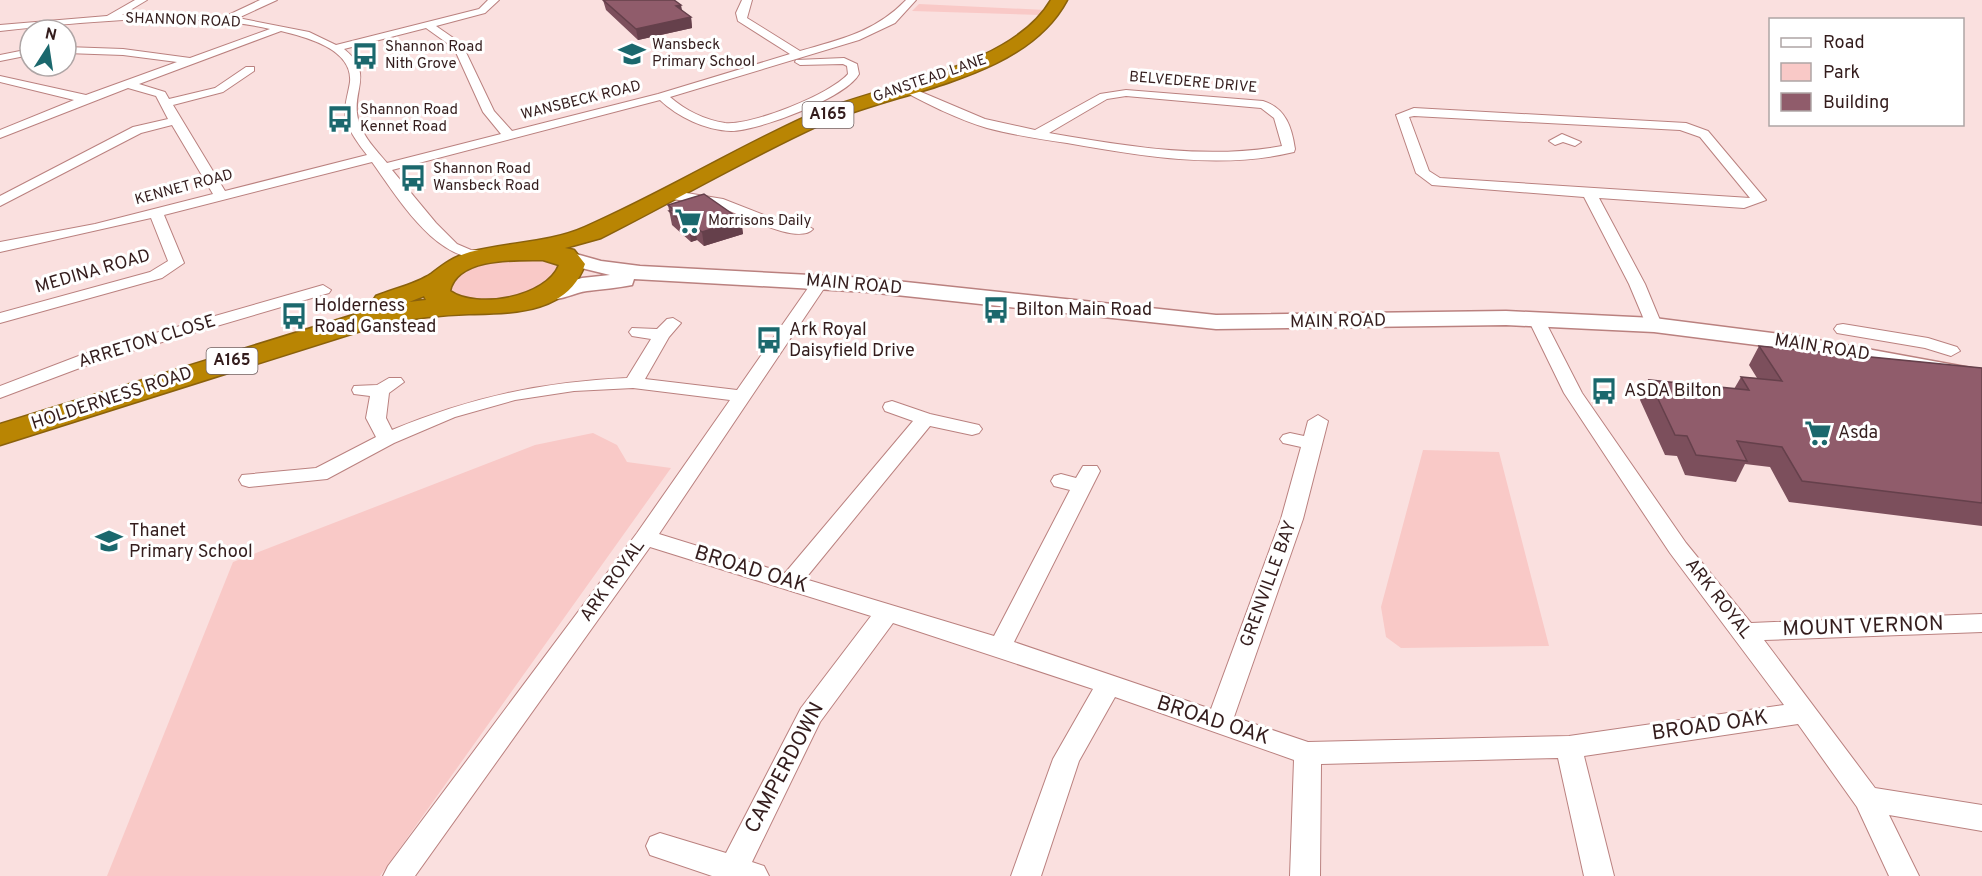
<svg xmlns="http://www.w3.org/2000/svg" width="1982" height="876" viewBox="0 0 1982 876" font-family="Overpass,sans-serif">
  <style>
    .green { fill: #f9c9c7 }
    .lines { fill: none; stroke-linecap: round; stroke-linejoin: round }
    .street-casing { stroke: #ba817f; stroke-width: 2 }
    .secondary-casing { stroke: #ba817f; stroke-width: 3 }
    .highway-casing { stroke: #8a610c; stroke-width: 3 }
    .street { fill: #fff; fill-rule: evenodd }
    .secondary { fill: #fff; fill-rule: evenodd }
    .highway { fill: #b98503; fill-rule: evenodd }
    .wall { fill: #7c4f5c }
    .shaded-wall { fill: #65404b }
    .building { fill: #905c6b; stroke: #65404b; stroke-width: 1.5 }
    .labels { text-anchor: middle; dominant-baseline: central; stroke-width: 6; stroke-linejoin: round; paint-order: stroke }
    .far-street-label { font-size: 15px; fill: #341d1d; stroke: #fff }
    .far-poi-label { font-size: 15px; fill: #341d1d; stroke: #fff; text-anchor: start }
    .shield { fill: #fff; stroke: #716161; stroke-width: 1.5 }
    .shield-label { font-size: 16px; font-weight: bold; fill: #341d1d }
    .street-label { font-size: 18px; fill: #341d1d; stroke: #fff }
    .poi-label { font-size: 18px; fill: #341d1d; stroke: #fff; text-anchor: start }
    .near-street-label { font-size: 21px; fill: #341d1d; stroke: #fff }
  </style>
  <rect width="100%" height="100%" fill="#fae0df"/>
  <path class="green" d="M919 4 1046 10 1041 15 912 11Z
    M541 257 564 267C556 275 546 290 536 294 517 300 467 307 452 291L451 287C464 256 512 260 541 257Z
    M593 433 617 445 627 462 671 468 380 876H107L233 562 535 445Z
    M1423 450 1499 452 1549 646 1401 648 1386 637 1381 607Z"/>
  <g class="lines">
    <defs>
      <path id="street" d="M135 0H147L122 15 224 17 260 0H277L238 18 309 32 336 45 479 9 488 0H499L485 13 436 26 462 44 494 111 512 131 658 94 790 54 738 21 736 13 742 0H752L747 18 800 51C842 39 875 32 906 0H916L895 23 859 40 670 97C685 110 705 120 725 123 751 126 831 94 848 74L847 66 843 64 800 65 795 62 796 60 844 58 857 64 859 74C846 98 758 131 731 131 705 130 678 117 660 100L392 170 436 223 457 244 471 250 496 251 499 254 496 257C441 271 400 201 372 162L164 215 184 263 162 278 0 323V313L150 272 168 261 151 218 0 252V242L95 224 213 194 172 125 141 133 0 206V196L133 127 168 119 156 96 128 88 0 138V130L74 100 0 82V76L86 95 177 62 123 55 66 53V47L123 49 190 58 270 29C191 10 80 22 0 31V25L107 16ZM426 28 454 48 483 112 501 134 387 163C377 151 362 136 358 119 351 90 375 74 344 49ZM281 31C306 37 353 49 350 82 348 96 342 110 347 124 352 135 360 146 367 155L225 191 173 105 223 92 254 71V67H246L215 88 169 99 165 92 139 84Z
        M30 49V55L0 61V55Z
        M907 86 985 119 1035 130 1100 94 1126 90 1263 101C1286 108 1292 128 1295 149L1294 152C1220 170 1140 156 1067 143 1040 139 1013 135 987 128 957 119 930 105 903 91L901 89ZM1126 96 1261 108 1274 118 1282 146C1204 160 1125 146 1049 133L1107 99Z
        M1414 108 1686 123 1708 131 1766 200 1744 208 1599 198 1645 284 1662 325 1660 329H1648L1629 284 1584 197 1432 185 1416 173 1396 115ZM1414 116 1680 130 1700 137 1750 198 1440 178 1429 171 1409 117Z
        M1562 134 1581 142 1575 146 1563 142 1555 145 1549 141Z
        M668 190 723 199 787 224 806 225 813 229C797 247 734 210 713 205 697 202 680 201 663 197L661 194Z
        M821 276 829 281 659 534 785 573 913 421 885 411 883 407 885 403 892 401 930 414 979 425 982 429 979 433 972 435 930 426 805 579 994 636 1070 490 1054 486 1051 481 1054 476 1061 474 1076 478 1083 466H1097L1100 471 1014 642 1211 709 1281 519 1301 447 1283 443 1280 439 1283 435 1290 433 1304 436 1308 421 1318 415 1328 421 1303 519 1234 717 1308 742 1569 736 1784 705 1670 553 1634 499 1564 393 1528 319 1536 314 1544 319 1582 393 1686 543 1751 623 1982 614V632L1764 640 1875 788 1982 805V831L1889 815 1919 876H1889L1857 807 1798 724 1584 756 1614 876H1584L1558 758 1321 764 1320 876H1290L1294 760 1115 697 1079 761 1041 876H1011L1053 759 1093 689 893 623 820 722 752 862 764 866 769 876H712L650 855 646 846 650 837 660 833 726 853 801 708 871 616 650 547 415 876H383L388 866 637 533 730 400 633 388 574 391 515 400 455 417 394 443 327 479 249 487 242 485 239 480 242 475 316 468 376 437 366 418 370 396 354 394 352 390 354 386 377 385 389 378H401L404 382 389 393 386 418 392 430C471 397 542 382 627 378L651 339 632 336 629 332 632 328 657 329 667 319 673 318 681 323 669 337 645 379 737 390 815 278Z
        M323 285 331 290 329 293 101 360 0 398V386L89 352Z
        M1843 324 1928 338 1957 347 1960 351 1951 356 1925 348 1837 333 1834 329 1837 325Z"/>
      <path id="secondary" d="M569 252 601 261 640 266 868 278 1216 315 1506 311 1654 318 1796 336 1982 370V386L1796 350 1654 332 1506 325 1216 329 868 292 634 279 632 285C617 288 602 289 587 291 573 293 559 302 544 299L541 294 544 289 582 278 610 275 561 263 558 258 561 253Z"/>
      <path id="highway" d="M1051 0H1067C1024 81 897 90 820 125 746 159 674 201 601 238L565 248 574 250 585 264C568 314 513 313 469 314 441 315 414 318 386 323L0 445V424L376 308 372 302 376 296C393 289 416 284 431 274 444 264 453 257 470 252 508 242 549 243 585 227 660 194 731 151 805 117 875 85 1011 70 1051 0ZM543 260 559 265C547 297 477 310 450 291 457 257 516 260 543 260ZM424 296 426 300 409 302Z"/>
    </defs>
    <use href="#street" class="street-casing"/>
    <use href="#secondary" class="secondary-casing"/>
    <use href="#highway" class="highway-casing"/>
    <use href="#street" class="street"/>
    <use href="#secondary" class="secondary"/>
    <use href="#highway" class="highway"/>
  </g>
  <path class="wall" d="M603 0 682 11 691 17 692 28 638 40 606 10Z
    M668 205 741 220 743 234 704 246 697 240 691 242 672 225Z
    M1759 346 1982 368V526L1789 502 1770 467 1745 464 1736 482 1685 475 1677 456 1665 455 1640 400 1649 380 1734 389 1741 377 1757 378 1749 365Z"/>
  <path class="shaded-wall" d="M681 5 683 15 676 6Z
    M691 17 692 28 638 40 636 29Z
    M741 220 743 234 704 246 702 232Z
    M695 226 697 240 691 242 689 228Z"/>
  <path class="building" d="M603 0H674L681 5 676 6 691 17 636 29Z
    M704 194 741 220 702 232 695 226 689 228 669 211 674 210 668 205Z
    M1759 346 1982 368V503L1802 481 1782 447 1737 441 1747 461 1696 455 1687 436 1675 435 1649 380 1749 390 1741 377 1782 381Z"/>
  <defs>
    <symbol id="school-bare" viewBox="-9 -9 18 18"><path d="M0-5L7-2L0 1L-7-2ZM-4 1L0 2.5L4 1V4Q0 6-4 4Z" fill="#1b686d" stroke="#fff" stroke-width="2.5" paint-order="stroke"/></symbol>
    <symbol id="bus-bare" viewBox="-9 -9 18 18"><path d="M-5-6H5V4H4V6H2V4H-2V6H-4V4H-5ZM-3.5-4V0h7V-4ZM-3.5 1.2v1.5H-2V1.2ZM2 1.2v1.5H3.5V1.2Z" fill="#1b686d" stroke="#fff" stroke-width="2.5" paint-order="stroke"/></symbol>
    <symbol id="supermarket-bare" viewBox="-9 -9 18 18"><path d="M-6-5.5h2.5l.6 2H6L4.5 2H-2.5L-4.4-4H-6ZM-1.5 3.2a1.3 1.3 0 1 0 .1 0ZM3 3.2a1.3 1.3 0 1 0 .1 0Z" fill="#1b686d" stroke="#fff" stroke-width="2.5" paint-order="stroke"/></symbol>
  </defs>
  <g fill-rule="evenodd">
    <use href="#school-bare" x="613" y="35" width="38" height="38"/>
    <use href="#bus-bare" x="346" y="37" width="38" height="38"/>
    <use href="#bus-bare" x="321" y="100" width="38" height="38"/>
    <use href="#bus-bare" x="394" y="159" width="38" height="38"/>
    <use href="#supermarket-bare" x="669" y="202" width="38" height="38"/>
    <use href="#bus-bare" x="977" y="291" width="38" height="38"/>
    <use href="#bus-bare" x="275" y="297" width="38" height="38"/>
    <use href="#bus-bare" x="750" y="321" width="38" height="38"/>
    <use href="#bus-bare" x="1585" y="372" width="38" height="38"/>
    <use href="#supermarket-bare" x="1799" y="414" width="38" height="38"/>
    <use href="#school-bare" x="90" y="522" width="38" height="38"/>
  </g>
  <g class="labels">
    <g class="far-street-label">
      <text transform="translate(183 21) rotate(2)">SHANNON ROAD</text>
      <text transform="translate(930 79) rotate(-19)">GANSTEAD LANE</text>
      <text transform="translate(1193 83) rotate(5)">BELVEDERE DRIVE</text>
      <text transform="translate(581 101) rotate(-14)">WANSBECK ROAD</text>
      <text transform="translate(184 188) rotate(-15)">KENNET ROAD</text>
    </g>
    <g class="far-poi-label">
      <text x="652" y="45">Wansbeck<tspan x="652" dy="17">Primary School</tspan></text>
      <text x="385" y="47">Shannon Road<tspan x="385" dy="17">Nith Grove</tspan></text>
      <text x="360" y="110">Shannon Road<tspan x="360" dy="17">Kennet Road</tspan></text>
      <text x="433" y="169">Shannon Road<tspan x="433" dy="17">Wansbeck Road</tspan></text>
      <text x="708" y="221">Morrisons Daily</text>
    </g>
    <g class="shield">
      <rect x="802.5" y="102" width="51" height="26" rx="4.5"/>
      <rect x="206.5" y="348" width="51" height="26" rx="4.5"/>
    </g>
    <g class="shield-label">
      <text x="828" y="115">A165</text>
      <text x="232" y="361">A165</text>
    </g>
    <g class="street-label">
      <text transform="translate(93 272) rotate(-16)">MEDINA ROAD</text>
      <text transform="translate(854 285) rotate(5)">MAIN ROAD</text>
      <text transform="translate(1338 322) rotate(-1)">MAIN ROAD</text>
      <text transform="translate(147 342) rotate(-17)">ARRETON CLOSE</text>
      <text transform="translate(1822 348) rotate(9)">MAIN ROAD</text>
      <text transform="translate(112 399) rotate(-18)">HOLDERNESS ROAD</text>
      <text transform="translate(613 581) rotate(-54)">ARK ROYAL</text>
      <text transform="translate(1269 584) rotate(-70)">GRENVILLE BAY</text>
      <text transform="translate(1718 599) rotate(52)">ARK ROYAL</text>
    </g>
    <g class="poi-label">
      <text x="314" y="306">Holderness<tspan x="314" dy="21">Road Ganstead</tspan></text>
      <text x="1016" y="310">Bilton Main Road</text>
      <text x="789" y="330">Ark Royal<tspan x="789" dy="21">Daisyfield Drive</tspan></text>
      <text x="1624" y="391">ASDA Bilton</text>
      <text x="1838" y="433">Asda</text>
      <text x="129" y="531">Thanet<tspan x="129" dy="21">Primary School</tspan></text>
    </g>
    <g class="near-street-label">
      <text transform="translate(751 570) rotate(17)">BROAD OAK</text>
      <text transform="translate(1863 627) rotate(-2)">MOUNT VERNON</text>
      <text transform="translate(1213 721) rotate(18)">BROAD OAK</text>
      <text transform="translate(1710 726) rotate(-8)">BROAD OAK</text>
      <text transform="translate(785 768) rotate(-62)">CAMPERDOWN</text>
    </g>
  </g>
  <rect x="1769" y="18" width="195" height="108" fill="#ffffff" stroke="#aea5a5" stroke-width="1.5"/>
  <rect x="1781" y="38" width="30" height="9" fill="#ffffff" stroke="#aea5a5" stroke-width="1.5"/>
  <text x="1823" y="48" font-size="18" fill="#341d1d">Road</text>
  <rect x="1781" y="63" width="30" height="18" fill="#f9c9c7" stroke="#aea5a5" stroke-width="1.5"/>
  <text x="1823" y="78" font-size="18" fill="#341d1d">Park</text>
  <rect x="1781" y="93" width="30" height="18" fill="#905c6b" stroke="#aea5a5" stroke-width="1.5"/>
  <text x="1823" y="108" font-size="18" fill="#341d1d">Building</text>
  <g transform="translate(48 48) rotate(12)"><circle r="28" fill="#ffffff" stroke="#aea5a5" stroke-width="1.5"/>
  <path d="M0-4.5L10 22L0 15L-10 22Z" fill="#1b686d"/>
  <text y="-9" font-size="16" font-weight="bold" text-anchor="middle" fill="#341d1d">N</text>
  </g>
</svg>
